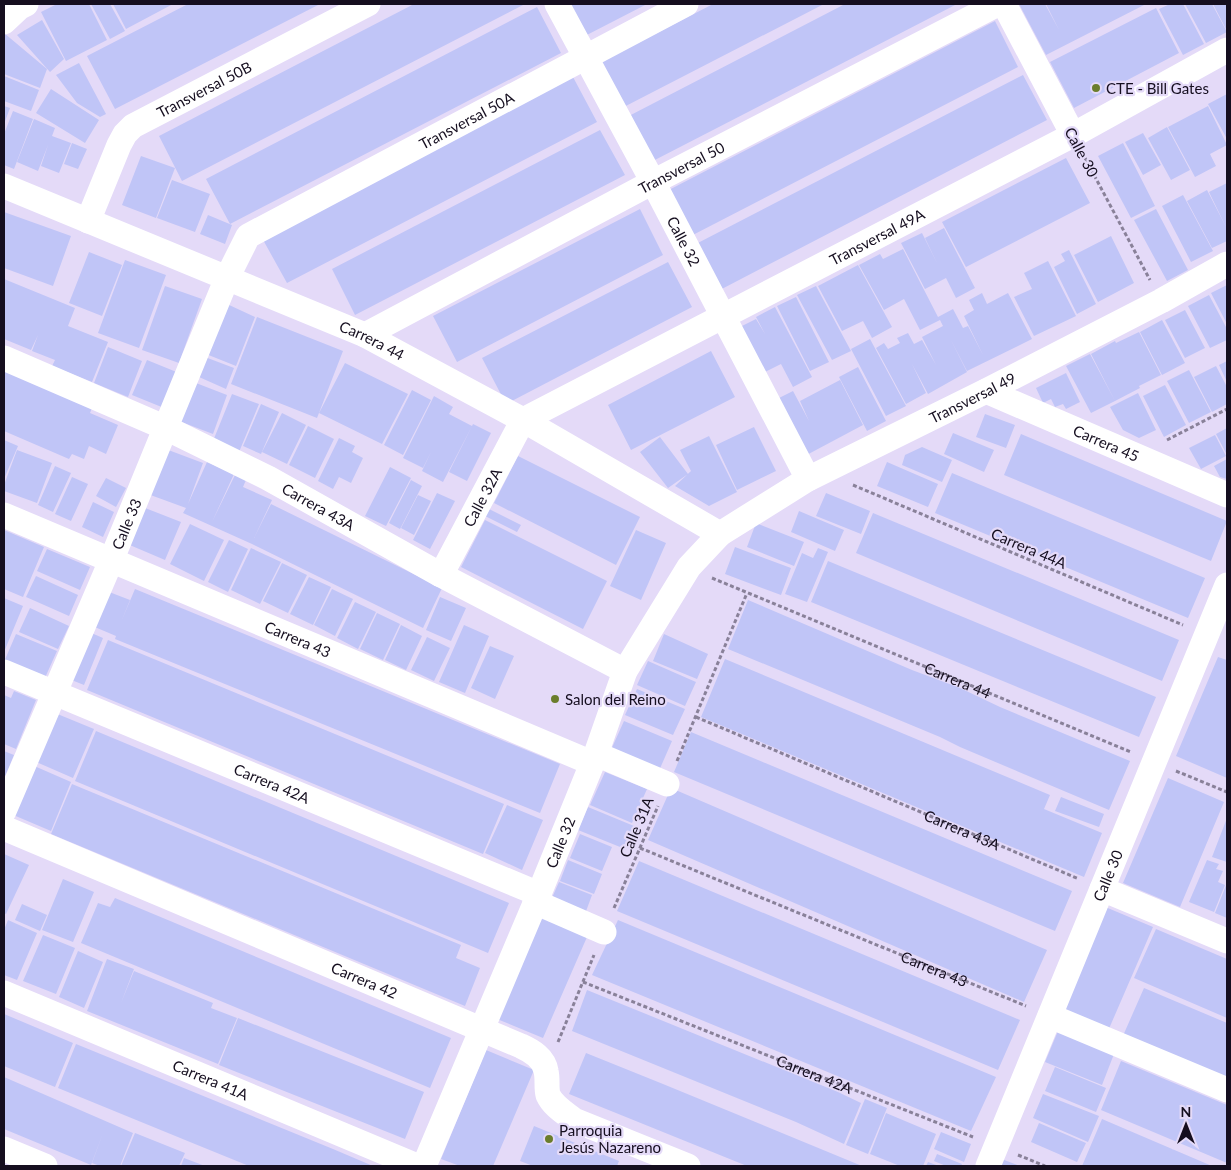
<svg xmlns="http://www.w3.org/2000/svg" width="1231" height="1170" viewBox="0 0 1231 1170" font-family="Lato,sans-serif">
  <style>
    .building { fill: #c0c5f7 }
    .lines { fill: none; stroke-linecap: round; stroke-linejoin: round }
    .path { stroke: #898199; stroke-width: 3; stroke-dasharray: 4 2.5; stroke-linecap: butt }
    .minor { stroke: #fff; stroke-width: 25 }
    .poi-dot { fill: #6a7d2c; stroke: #e4daf8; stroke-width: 2 }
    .labels { text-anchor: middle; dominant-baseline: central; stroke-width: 4.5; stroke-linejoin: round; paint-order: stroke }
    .poi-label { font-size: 15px; fill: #150e1f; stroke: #e4daf8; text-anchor: start }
    .street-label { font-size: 15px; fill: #150e1f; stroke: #e4daf8 }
  </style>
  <rect width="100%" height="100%" fill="#e4daf8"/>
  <path class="building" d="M57 4H89L107 40 66 61 41 12Z
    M91 4H110L125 31 110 39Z
    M113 4H173L126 29Z
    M188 4H320L115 109 87 56Z
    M414 4H525L182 181 159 136Z
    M564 4H647L581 38Z
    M713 4H824L618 110 595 65Z
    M845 4H957L649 163 625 118Z
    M1019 4H1045L1059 30 1046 4H1146L1046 55Z
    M1170 4H1183L1204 44 1183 55 1159 9Z
    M1185 4H1212L1227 32 1206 43Z
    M1213 4H1227V31Z
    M537 7 561 53 230 224 206 179Z
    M1156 8 1179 53 1074 108 1050 62Z
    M42 20 64 59 50 72 17 35Z
    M995 21 1018 67 687 238 663 193Z
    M4 33 47 69 40 88 4 74Z
    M79 63 106 114 100 117 77 103 56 75Z
    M1023 75 1047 120 716 292 692 246Z
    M4 76 39 90 31 111 4 101Z
    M573 77 597 122 287 283 262 238Z
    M51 89 99 120 85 143 36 113Z
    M1227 94V139L1208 104Z
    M4 106 10 108 4 124Z
    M1208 106 1227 145 1210 154 1216 166 1195 177 1168 127Z
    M13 111 33 119 14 169 4 165V134Z
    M34 119 55 128 52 136 71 143 59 173 41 166 48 145 38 171 17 162Z
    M1167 127 1190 170 1171 180 1148 138Z
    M600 130 625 175 355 315 332 269Z
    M1143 133 1161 165 1143 175 1125 142Z
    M72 143 87 149 78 169 64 164Z
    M1123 143 1155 206 1131 218 1098 156Z
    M141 156 175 168 156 218 122 205Z
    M1066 158 1090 203 966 267 942 222Z
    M172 180 210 194 195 232 157 218Z
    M1227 183V241L1212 248 1187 201 1207 190 1226 227 1209 192Z
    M1183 195 1213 251 1191 262 1162 206Z
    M640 209 663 255 457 362 433 316Z
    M1156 209 1188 270 1167 281 1134 220Z
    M4 212 71 236 53 286 4 268Z
    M208 215 232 225 225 244 200 234Z
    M944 228 975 288 956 298 946 278 925 289 901 243 922 233 937 263 925 238Z
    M1111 236 1134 283 1098 302 1074 255Z
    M903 249 938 317 953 309 963 328 968 326 983 355 964 316 974 310 969 300 982 293 987 304 1008 293 1032 339 967 371 951 340 967 372 928 394 912 364 926 393 906 404 876 348 884 343 888 349 900 343 897 338 908 333 914 344 922 340 936 365 922 337 943 326 940 320 920 330 904 299 884 310 859 265 880 254 883 259Z
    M1069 250 1096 304 1077 314 1054 267 1065 261 1061 254Z
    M89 252 122 265 102 316 69 303Z
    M125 260 166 275 139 348 98 333Z
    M1048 261 1076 316 1034 336 1014 297 1032 289 1024 273Z
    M668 262 692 307 506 404 482 358Z
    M858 265 892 327 872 338 863 321 842 331 818 286Z
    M4 279 75 308 68 326 108 342 92 382 52 366 55 360 32 351 38 335 31 350 4 339Z
    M1227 285V324L1211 293Z
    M165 286 202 299 179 363 142 350Z
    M816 286 851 351 832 360 797 295Z
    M1209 295 1227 329V340L1210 348 1188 306Z
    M796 297 829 362 810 371 777 306Z
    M227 304 255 317 236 366 206 354Z
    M775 307 812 377 793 387 781 364 759 375 736 329 756 319 765 334 756 317Z
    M1185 310 1205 348 1185 358 1165 320Z
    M257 317 343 351 317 418 231 384Z
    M1162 320 1185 363 1162 375 1140 332Z
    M1139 332 1161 375 1139 386 1140 388 1115 401 1091 354 1115 341 1116 343Z
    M870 339 906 406 886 416 851 349Z
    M108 347 142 361 128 397 94 383Z
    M711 351 735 397 631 450 608 405Z
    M1090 354 1115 401 1091 413 1066 366Z
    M205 357 234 368 226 389 199 377Z
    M147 360 179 373 164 408 132 395Z
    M1227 361V382L1219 365Z
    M345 363 408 394 382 444 319 413Z
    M1216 366 1227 387V404L1212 412 1194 377Z
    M858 367 886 421 867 431 839 377Z
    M4 370 92 408 90 413 118 425 106 454 89 446 84 459 72 454 69 459 4 431Z
    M1189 370 1211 412 1189 423 1167 381Z
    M1066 373 1080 402 1066 409 1063 404 1055 407 1051 399 1043 403 1036 388Z
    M840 380 863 425 801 458 779 398 793 391 809 421 800 401Z
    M196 383 227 395 213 434 179 421Z
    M1165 385 1186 425 1164 437 1143 396Z
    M412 390 431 400 403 455 384 445Z
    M1138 393 1156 430 1139 438 1123 430 1110 407Z
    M232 394 259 404 239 452 213 441Z
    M434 396 453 407 449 414 472 426 443 482 422 471 431 452 423 468 403 458Z
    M261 404 279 412 261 454 243 446Z
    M282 413 306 425 287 464 262 452Z
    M985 414 1015 425 1006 448 976 437Z
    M473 424 491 433 467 481 449 472Z
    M308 426 334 439 315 478 289 465Z
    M754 427 776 471 737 490 716 445Z
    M1227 428V455L1216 434Z
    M953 433 994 450 984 472 944 454Z
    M1021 434 1227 521 1211 561 1004 475Z
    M1215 435 1226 456 1201 469 1189 448Z
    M709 436 737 492 709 506 675 486 691 471 680 450Z
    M660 437 688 474 668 488 640 452Z
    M339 438 355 446 352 452 363 458 351 483 339 477 333 489 318 481Z
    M4 440 18 446 4 479Z
    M922 447 952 460 942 482 902 465 905 455Z
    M163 448 203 463 188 504 207 462 234 474 212 522 235 475 246 480 243 487 272 500 254 538 271 504 442 588 423 628 252 544 183 513 186 508 145 493Z
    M17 450 52 463 37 503 4 491V485Z
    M518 456 640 517 616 565 494 503Z
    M1227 459V479L1220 477 1214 466Z
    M887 462 938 484 928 507 877 486Z
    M55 466 71 473 53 512 38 505Z
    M390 467 411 478 386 526 365 516Z
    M952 473 1205 578 1188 618 935 513Z
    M72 477 88 484 71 521 55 514Z
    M106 478 126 488 116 507 96 496Z
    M411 480 422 486 400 529 389 523Z
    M437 493 455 501 430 549 413 540Z
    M826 493 870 511 861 534 816 516Z
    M418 495 431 501 414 535 401 528Z
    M93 502 114 512 103 537 82 527Z
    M140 506 181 522 165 560 125 543Z
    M485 507 521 525 517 532 481 514Z
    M799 511 844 530 835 551 791 532Z
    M873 513 1179 640 1162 681 856 553Z
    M485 520 607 581 583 629 461 567Z
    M756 523 804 542 794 566 747 547Z
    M190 524 224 540 204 581 170 564Z
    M4 530 44 547 23 597 4 589Z
    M636 530 666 543 641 600 610 586Z
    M229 540 248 549 228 592 208 582Z
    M735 547 791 568 781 595 725 574Z
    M251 548 281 562 260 604 231 590Z
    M818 548 828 552 807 602 785 594 802 553 813 558Z
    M47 549 90 567 80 590 37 571Z
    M828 561 1156 697 1139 737 811 602Z
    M282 563 307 575 288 613 263 601Z
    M36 576 78 595 69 616 26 597Z
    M309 577 331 587 313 625 290 614Z
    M135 589 560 764 540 813 115 639 116 636 90 625 104 590 130 600 121 622Z
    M332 589 353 599 335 636 314 625Z
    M440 597 466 608 451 641 426 630Z
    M4 598 23 606 4 652Z
    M748 600 912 670 960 688 1000 707 1130 761 1109 810 960 747 940 737 728 649Z
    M355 602 376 612 358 649 337 638Z
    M30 608 69 626 58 649 19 632Z
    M377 613 400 624 383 660 360 649Z
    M401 625 422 636 406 670 385 660Z
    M464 625 489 636 465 693 439 682Z
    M89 632 103 638 84 685 69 679Z
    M16 634 57 651 44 680 4 662Z
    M664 634 708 654 697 679 653 661Z
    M427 637 450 648 434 681 411 670Z
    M108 640 504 804 483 854 87 690Z
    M490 646 514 656 495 699 471 688Z
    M1218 657 1227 660V778L1176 756Z
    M725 659 1050 795 1044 809 1102 833 1084 877 701 717Z
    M648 661 696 682 685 706 637 685Z
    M637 689 685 709 673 735 625 715Z
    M14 691 36 700 16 749 4 744V695L11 698Z
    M55 713 94 729 73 778 34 761Z
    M624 721 672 741 658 773 610 752Z
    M96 731 509 903 488 953 75 781Z
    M691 732 1072 891 1055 931 674 772Z
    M4 751 14 755 4 779Z
    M32 765 71 782 51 831 11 814Z
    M605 772 647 789 632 823 590 805Z
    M1168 778 1224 802 1180 907 1123 883Z
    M72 784 461 945 456 958 480 968 465 1006 51 834Z
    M671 788 1047 950 1024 1002 648 840Z
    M1061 797 1104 814 1099 827 1055 811Z
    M507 805 543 820 522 870 485 853Z
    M588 807 634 826 625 849 578 830Z
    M1227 818V862L1212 857Z
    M580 834 612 847 602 871 570 858Z
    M4 854 29 865 6 914 4 913Z
    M568 860 602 874 594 894 560 881Z
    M1207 860 1219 864 1216 869 1223 871 1218 882 1225 885 1214 912 1189 902Z
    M639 861 1020 1020 998 1070 617 911Z
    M63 879 94 892 73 942 42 930Z
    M559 882 592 895 585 914 551 900Z
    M1227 883V918L1215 913Z
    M115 898 451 1038 430 1088 81 943 98 903 110 907Z
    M22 904 47 915 40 931 15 920Z
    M1103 906 1153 927 1108 1031 1058 1010Z
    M540 917 587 937 543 1038 497 1019Z
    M8 920 37 933 17 980 4 975V930Z
    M618 920 996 1077 971 1131 592 975Z
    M1156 929 1227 959V1018L1134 978Z
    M43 935 75 948 56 994 23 981Z
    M78 951 103 962 84 1008 59 997Z
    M107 959 134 969 121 1003 134 971 213 1003 211 1008 237 1018 218 1064 87 1011Z
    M1144 988 1227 1023V1082L1122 1038Z
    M587 990 838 1092 861 1103 844 1144 796 1122 572 1031Z
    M4 1014 73 1043 55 1087 4 1066Z
    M238 1018 424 1092 405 1139 219 1065Z
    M1058 1031 1114 1054 1102 1085 1045 1062Z
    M76 1044 333 1149 373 1166H249L190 1142 58 1088Z
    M486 1050 534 1070 493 1166H460L441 1159Z
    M586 1053 663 1084 862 1166H747L569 1094Z
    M1121 1061 1227 1105V1163L1101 1110Z
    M1055 1067 1106 1088 1096 1112 1045 1091Z
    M4 1077 133 1133 120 1166H100L92 1163 103 1133 91 1165 4 1129Z
    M1043 1094 1099 1116 1088 1142 1033 1118Z
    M865 1099 887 1108 868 1154 846 1145Z
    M886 1113 936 1134 923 1166H900L870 1154Z
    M1102 1119 1123 1128 1212 1166H1082Z
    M1039 1123 1086 1143 1077 1162 1031 1142Z
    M534 1126 619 1161 617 1166H533L520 1161Z
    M941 1132 971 1144 964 1162 934 1149Z
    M135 1133 185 1153 179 1166H121Z
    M937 1154 962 1164 961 1166H946L934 1161Z
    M184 1158 205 1166H181Z
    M999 1158 1020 1166H996Z
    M928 1162 939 1166H926Z"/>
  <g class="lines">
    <g class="path">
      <path d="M1085 158 1150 280"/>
      <path d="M1167 440 1227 409"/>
      <path d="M853 485 1183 625"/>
      <path id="s1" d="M712 578 1131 752"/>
      <path id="s2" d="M696 717 1079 879"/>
      <path d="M677 761 747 593"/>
      <path d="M1176 771 1227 792"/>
      <path id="s3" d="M640 848 1026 1006"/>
      <path d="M614 908 658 806"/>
      <path id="s4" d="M583 982 973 1137"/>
      <path d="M558 1042 594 955"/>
      <path d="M1018 1155 1045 1166"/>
    </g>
    <g class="minor">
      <path id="s5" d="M557 4 653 182 808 479"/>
      <path d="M1004 4 1073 135"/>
      <path d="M4 22 20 7 26 4"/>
      <path id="s6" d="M4 186 365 335 523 420 720 534"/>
      <path id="s7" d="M88 221 119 145 125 134 133 126 368 4"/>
      <path id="s8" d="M365 335 653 182 998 4"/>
      <path id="s9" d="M4 358 166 428 268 478 441 575 625 671"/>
      <path id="s10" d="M986 391 1227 495"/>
      <path id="s11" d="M4 515 592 763"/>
      <path id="s12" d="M441 575 523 420 1073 135 1227 50"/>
      <path id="s13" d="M4 672 539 894"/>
      <path d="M596 754 667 784"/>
      <path id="s14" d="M4 811 111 561 227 278 248 236 686 4"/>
      <path id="s15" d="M4 828 521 1046C532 1051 544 1058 546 1071 548 1079 546 1087 548 1095 553 1106 565 1113 574 1120L688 1166"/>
      <path d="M1102 889 1227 941"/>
      <path d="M535 902 604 932"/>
      <path id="s16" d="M4 993 417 1166"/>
      <path d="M1050 1016 1227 1090"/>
      <path d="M4 1149 45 1166"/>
      <path id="s17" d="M424 1166 539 894 596 754 625 671 689 567 720 534 808 479 986 391 1161 301 1227 264"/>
      <path id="s18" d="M988 1166 1227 585"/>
    </g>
  </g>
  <g class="poi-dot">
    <circle cx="1096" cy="88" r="5"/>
    <circle cx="555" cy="699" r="5"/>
    <circle cx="549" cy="1139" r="5"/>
  </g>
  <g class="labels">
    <g class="poi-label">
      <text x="1106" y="88">CTE - Bill Gates</text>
      <text x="565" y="699">Salon del Reino</text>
      <text x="559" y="1130">Parroquia<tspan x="559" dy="17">Jesús Nazareno</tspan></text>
    </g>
    <g class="street-label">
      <text stroke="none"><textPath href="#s7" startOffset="186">Transversal 50B</textPath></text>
      <text stroke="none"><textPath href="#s14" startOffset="872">Transversal 50A</textPath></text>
      <text transform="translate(1082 152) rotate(62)">Calle 30</text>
      <text stroke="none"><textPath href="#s8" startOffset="358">Transversal 50</textPath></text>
      <text stroke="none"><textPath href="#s12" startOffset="574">Transversal 49A</textPath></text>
      <text stroke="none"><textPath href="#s5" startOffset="269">Calle 32</textPath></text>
      <text stroke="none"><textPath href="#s6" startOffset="399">Carrera 44</textPath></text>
      <text stroke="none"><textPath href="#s17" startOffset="989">Transversal 49</textPath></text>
      <text stroke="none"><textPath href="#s10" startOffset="131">Carrera 45</textPath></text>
      <text stroke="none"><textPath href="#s12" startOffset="88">Calle 32A</textPath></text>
      <text stroke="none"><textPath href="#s9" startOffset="348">Carrera 43A</textPath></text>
      <text stroke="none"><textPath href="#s14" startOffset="312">Calle 33</textPath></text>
      <text transform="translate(1029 548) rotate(23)">Carrera 44A</text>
      <text stroke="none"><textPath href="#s11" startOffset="319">Carrera 43</textPath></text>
      <text stroke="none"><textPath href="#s1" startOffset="266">Carrera 44</textPath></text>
      <text stroke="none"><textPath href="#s13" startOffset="290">Carrera 42A</textPath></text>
      <text transform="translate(636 827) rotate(-67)">Calle 31A</text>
      <text stroke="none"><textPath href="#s2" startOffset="289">Carrera 43A</textPath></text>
      <text stroke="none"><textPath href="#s17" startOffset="351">Calle 32</textPath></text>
      <text stroke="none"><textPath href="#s18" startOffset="314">Calle 30</textPath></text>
      <text stroke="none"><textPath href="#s3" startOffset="318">Carrera 43</textPath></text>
      <text stroke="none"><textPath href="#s15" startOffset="391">Carrera 42</textPath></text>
      <text stroke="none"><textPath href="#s4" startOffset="249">Carrera 42A</textPath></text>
      <text stroke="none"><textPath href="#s16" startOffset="224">Carrera 41A</textPath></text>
    </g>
  </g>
  <rect width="1231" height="1170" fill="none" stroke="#150e1f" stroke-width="10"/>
  <g transform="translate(1186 1125)" stroke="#e4daf8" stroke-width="4" paint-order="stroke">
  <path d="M0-4L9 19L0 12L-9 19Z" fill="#150e1f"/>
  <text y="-8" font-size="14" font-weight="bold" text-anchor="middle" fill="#150e1f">N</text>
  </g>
</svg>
